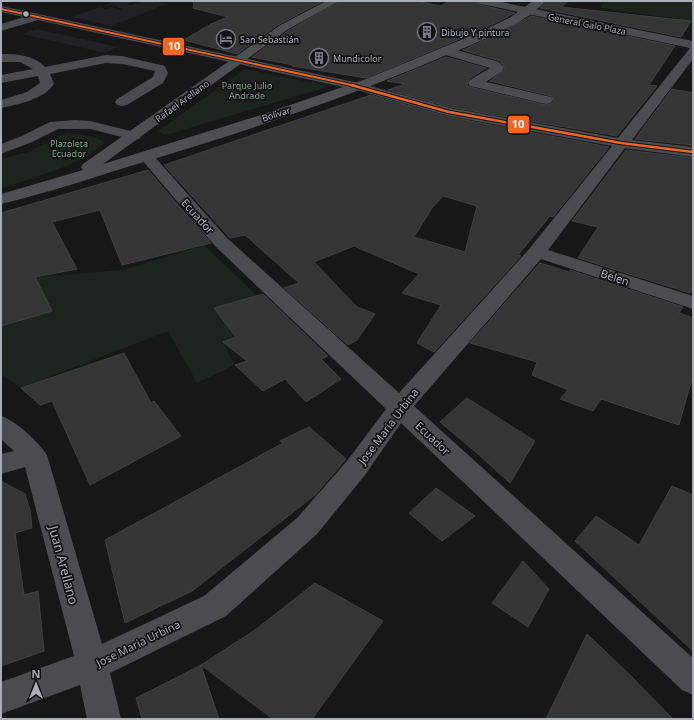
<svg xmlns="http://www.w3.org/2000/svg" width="694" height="720" viewBox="0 0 694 720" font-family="'Noto Sans',sans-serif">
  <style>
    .built { fill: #212123 }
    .green { fill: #1d241e }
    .building { fill: #353536; stroke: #3f4043; fill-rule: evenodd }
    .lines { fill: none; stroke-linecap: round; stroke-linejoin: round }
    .minor { fill: #4b4c50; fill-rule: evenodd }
    .major { fill: #4d4f52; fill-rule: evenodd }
    .bus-1-far1-casing { stroke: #111113; stroke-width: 3.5 }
    .bus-1-casing { stroke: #111113; stroke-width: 4.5 }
    .bus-1-far1 { stroke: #f26522; stroke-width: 2 }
    .bus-1 { stroke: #f26522; stroke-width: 2.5 }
    .bus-dot { fill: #a8adb8; stroke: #111113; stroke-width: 1.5 }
    .labels { text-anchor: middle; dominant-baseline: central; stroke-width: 3.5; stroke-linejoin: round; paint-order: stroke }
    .far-street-label { font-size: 9px; fill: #a8adb8; stroke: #111113 }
    .far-poi-label { font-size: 9px; fill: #a8adb8; stroke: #111113; text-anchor: start }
    .far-park-label { font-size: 9px; fill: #7fa381; stroke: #111113 }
    .street-label { font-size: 11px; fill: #a8adb8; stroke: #111113 }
    .near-street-label { font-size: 13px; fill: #a8adb8; stroke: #111113 }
    .line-badge { stroke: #111113; stroke-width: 1.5 }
    .badge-label { font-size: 11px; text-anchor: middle; font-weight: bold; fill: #fff }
  </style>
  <rect width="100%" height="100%" fill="#171717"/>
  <path class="built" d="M113 1H134L127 4 131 5 142 1H157L167 4 111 26 72 17 99 7 106 9 113 7 119 10 122 9 114 6H103Z
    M37 29 118 47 106 53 22 34Z"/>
  <path class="green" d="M604 1H693V21L601 8Z
    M245 69 330 86 166 135 158 131Z
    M67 133C81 134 94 135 105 143L88 156 59 169 1 189V159L28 152Z
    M204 245 257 296 215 308 236 337 223 342 235 365 197 383 168 331 21 388 1 374V326L35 277 124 270Z"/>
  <path class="building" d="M194 1H323L278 25 237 54 184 40 211 24 228 17 193 8Z
    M340 1H416L440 6 450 1H475L481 5 515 13 479 31 366 78 292 66 293 65 252 57 288 31Z
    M546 1H569L561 7 691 21 681 37 540 8Z
    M531 16 675 46 649 85 657 86 617 136 450 107 388 90 405 84 387 81 446 57 486 68 469 79 467 84 470 87 546 105 551 104 554 101 551 96 490 81 505 69 500 61 463 50 498 34Z
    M672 89 693 93V145L635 139Z
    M371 95 449 117 609 147 553 217 550 216 518 255 521 256 434 352 417 343 441 305 402 293 419 274 354 246 314 262 357 307 375 314 357 340 348 345 284 288 299 283 245 235 230 238 164 165ZM443 196 477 206 465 252 414 237 432 208Z
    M626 150 693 158V288L690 293 578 258 598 227 572 221Z
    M148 170 211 243 122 265 100 210 52 222 77 269 35 277 52 311 1 326V213Z
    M540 263 569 272 570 270 683 307 679 313 693 318V375L679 425 601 399 593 411 560 399 568 390 532 375 537 362 470 343Z
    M263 294 328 356 321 359 341 379 306 402 285 379 263 391 235 365 247 361 223 342 236 337 214 308Z
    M124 353 151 403 154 401 181 436 90 485 52 401 40 405 21 388Z
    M467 398 535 441 510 483 478 454 440 422Z
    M309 427 346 459 315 495 192 591 125 623 105 540 283 443 280 441Z
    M1 481 25 494 30 510 32 528 15 533 24 595 38 591 44 651 1 666Z
    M672 486 693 495V651L575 541 596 516 639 545Z
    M436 488 475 516 442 541 409 513Z
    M523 561 549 589 528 627 492 603Z
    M315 583 383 621 312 719H273L201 665 255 630Z
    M587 634 630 675 673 719H546Z
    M201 665 219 719H142L136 698Z"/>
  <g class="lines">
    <path class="minor" d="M476 1H496L693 41V59L632 140 693 147V157L625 148 548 250 693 296V309L541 259 414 406 693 658V695L682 690 401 423 365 475 317 534 226 616 110 673 121 719H87L80 685 1 714V682L74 656 25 467 1 474V454L14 451 1 439V416C15 420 39 442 47 455L102 644 204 596 297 518 347 461 386 409 215 246 142 160 139 157 142 154 147 152 152 154 227 238 399 393 530 248 612 146 449 116 357 90 38 20 1 31V24L24 17 1 12V6L359 83 450 108 618 138 690 48 481 4Z
      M446 47 499 62 504 68 502 71 486 82 551 97 553 100 551 103 546 104 470 86 468 83 470 80 490 68 442 54 440 51 442 48Z
      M1 54C17 54 34 55 45 67L106 55 122 56 165 66 168 73 163 83 127 105 122 106 117 105 115 102 117 99 153 77 155 71 122 64 106 63 50 74 54 84C43 100 19 104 1 108V100L27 92 40 83 38 76 1 83V75L33 69 20 62H1Z
      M75 120 90 121 139 133 141 136 139 139 134 140 90 129H58L32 142 1 154V144L22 136 50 122Z"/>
    <path class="major" d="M326 1H339L287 30 103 164 261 115 366 79 480 32 511 17 533 1H545C529 23 469 46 442 57 343 99 241 133 137 164 92 178 47 193 1 204V194L83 170 81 167 83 164 279 26Z"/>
    <defs>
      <path id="bus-1-far1" d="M1 9 356 86"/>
      <path id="bus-1" d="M351 85 449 112 621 143 693 152"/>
    </defs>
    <use href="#bus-1-far1" class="bus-1-far1-casing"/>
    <use href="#bus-1" class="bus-1-casing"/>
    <use href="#bus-1-far1" class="bus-1-far1"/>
    <use href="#bus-1" class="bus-1"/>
  </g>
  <defs>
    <symbol id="building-ring" viewBox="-11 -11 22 22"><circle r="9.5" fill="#111113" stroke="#757880" stroke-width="1.5"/><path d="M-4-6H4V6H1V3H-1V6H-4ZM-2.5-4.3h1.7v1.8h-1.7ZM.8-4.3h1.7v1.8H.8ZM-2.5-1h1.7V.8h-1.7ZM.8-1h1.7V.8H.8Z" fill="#757880"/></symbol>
    <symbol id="hotel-ring" viewBox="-11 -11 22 22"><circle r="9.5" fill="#111113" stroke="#757880" stroke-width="1.5"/><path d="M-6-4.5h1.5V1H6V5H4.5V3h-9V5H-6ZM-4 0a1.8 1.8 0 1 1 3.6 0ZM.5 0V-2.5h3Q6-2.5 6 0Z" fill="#757880"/></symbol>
  </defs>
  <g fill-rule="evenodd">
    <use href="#building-ring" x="416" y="21" width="22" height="22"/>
    <use href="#hotel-ring" x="215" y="28" width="22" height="22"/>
    <use href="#building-ring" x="308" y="47" width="22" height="22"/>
  </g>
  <circle class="bus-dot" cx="26" cy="14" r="3.5"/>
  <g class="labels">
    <g class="far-street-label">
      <text transform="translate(587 24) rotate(11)">General Galo Plaza</text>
      <text transform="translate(182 101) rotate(-36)">Rafael Arellano</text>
      <text transform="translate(276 114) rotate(-18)">Bolivar</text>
    </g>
    <g class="far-poi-label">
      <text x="441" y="32">Dibujo Y pintura</text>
      <text x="240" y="39">San Sebastián</text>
      <text x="333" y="58">Mundicolor</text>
    </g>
    <g class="far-park-label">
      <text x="247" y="85">Parque Julio<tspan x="247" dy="10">Andrade</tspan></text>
      <text x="69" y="143">Plazoleta<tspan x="69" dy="10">Ecuador</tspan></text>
    </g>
    <g class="street-label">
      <text transform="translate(198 216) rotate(48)">Ecuador</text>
      <text transform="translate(615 277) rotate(18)">Belen</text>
      <text transform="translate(388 426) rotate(-53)">Jose Maria Urbina</text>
      <text transform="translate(433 438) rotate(43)">Ecuador</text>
      <text transform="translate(138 643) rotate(-26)">Jose Maria Urbina</text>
    </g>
    <g class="near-street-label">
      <text transform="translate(64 565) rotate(75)">Juan Arellano</text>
    </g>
  </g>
  <g class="line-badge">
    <rect x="162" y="37" width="23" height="19" rx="4" fill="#f26522"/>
    <rect x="507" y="115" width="23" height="19" rx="4" fill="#f26522"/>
  </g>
  <g class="badge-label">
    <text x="174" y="50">10</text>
    <text x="518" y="128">10</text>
  </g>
  <rect width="694" height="720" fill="none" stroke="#a8adb8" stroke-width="4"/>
  <g transform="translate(36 684)" stroke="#111113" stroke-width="3" paint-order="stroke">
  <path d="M0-3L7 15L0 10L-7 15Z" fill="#a8adb8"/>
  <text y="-6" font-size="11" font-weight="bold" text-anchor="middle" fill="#a8adb8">N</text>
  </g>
</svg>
